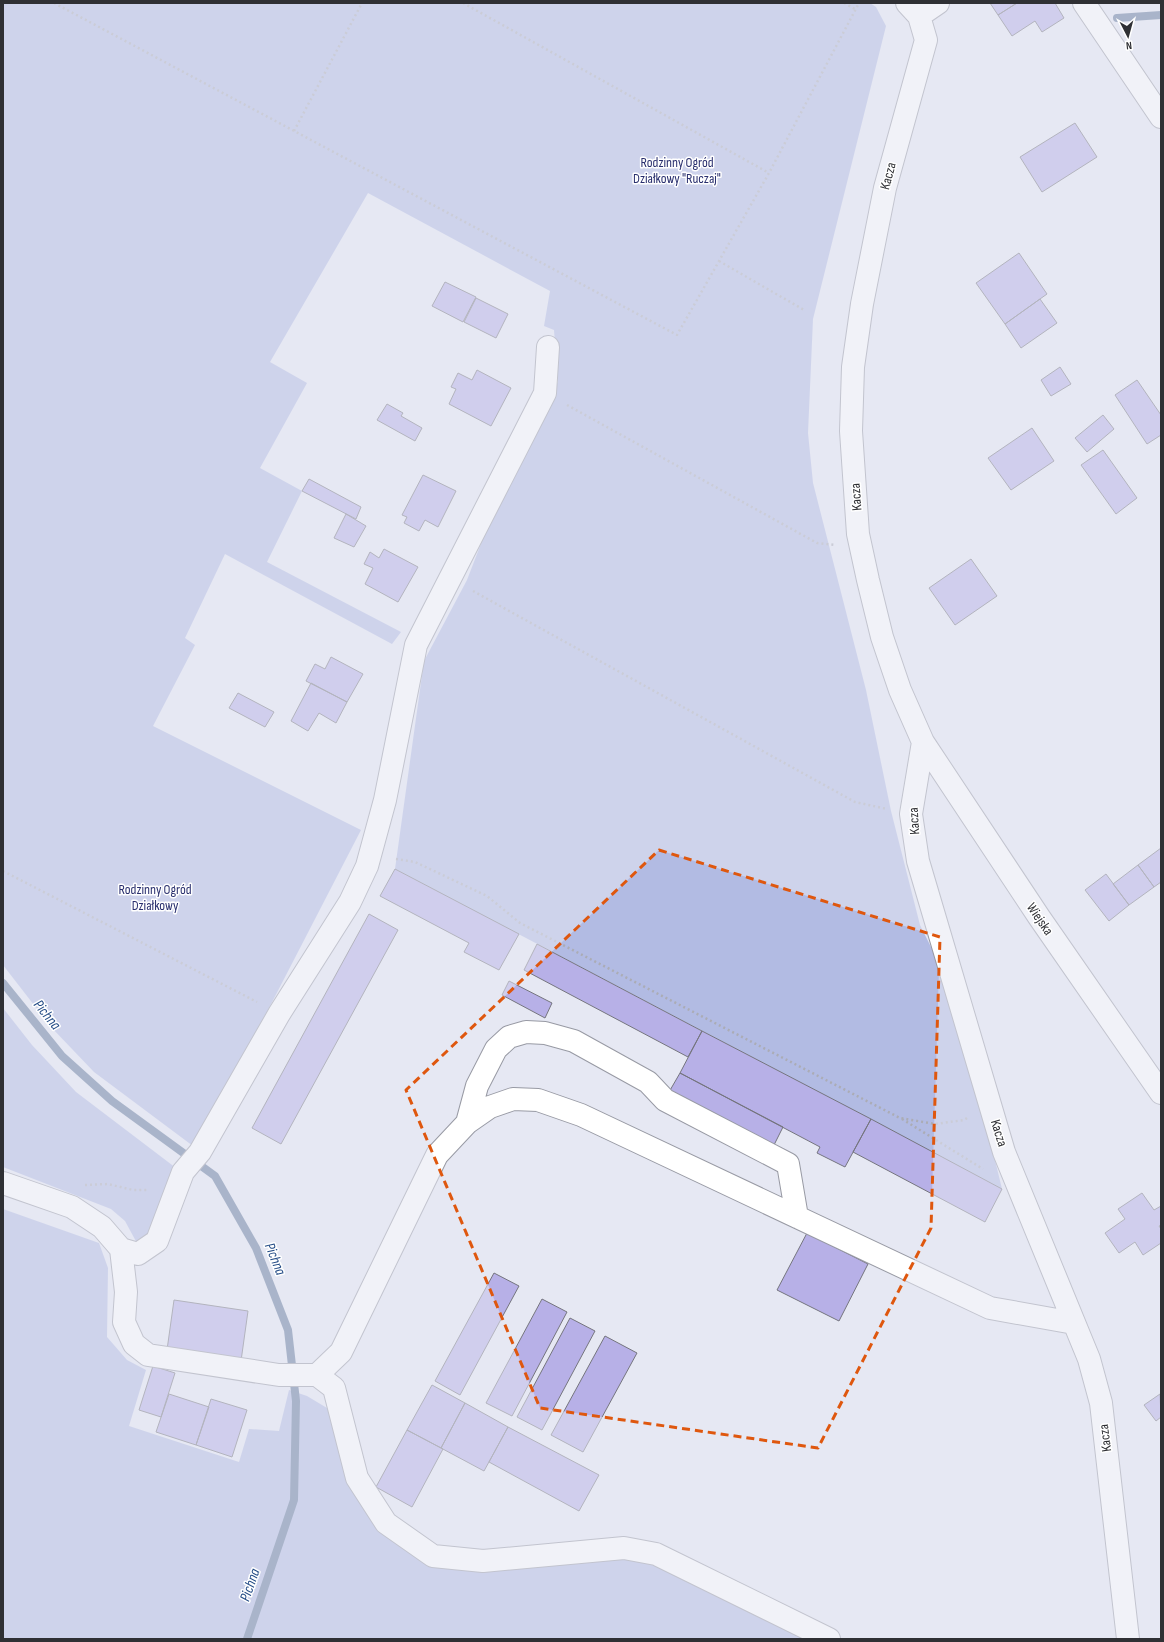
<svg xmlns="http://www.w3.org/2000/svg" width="1164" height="1642" viewBox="0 0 1164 1642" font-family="'Sofia Sans Condensed',sans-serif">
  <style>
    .green { fill: #b2bbe3 }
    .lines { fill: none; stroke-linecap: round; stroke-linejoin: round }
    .stream { stroke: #617799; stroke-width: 8 }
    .building { fill: #b7b0e7; stroke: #75757e }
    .minor-casing { stroke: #989aa4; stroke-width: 24 }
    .path { stroke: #abacb5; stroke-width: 2.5; stroke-dasharray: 2 3; stroke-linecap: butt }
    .minor { stroke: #fff; stroke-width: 22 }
    .marked { fill: none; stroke: #df570e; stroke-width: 3; stroke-dasharray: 8 5; stroke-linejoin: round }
    .labels { text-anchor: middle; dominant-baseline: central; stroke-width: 3; stroke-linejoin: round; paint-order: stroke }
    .park-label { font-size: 14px; fill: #282e6d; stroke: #fff }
    .street-label { font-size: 14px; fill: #2f3034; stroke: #fff }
    .water-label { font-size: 15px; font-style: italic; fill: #244c86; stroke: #fff }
  </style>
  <rect width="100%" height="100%" fill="#e6e8f3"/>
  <path class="green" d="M3 3H870L876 7 886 26 813 319 808 433 813 483 866 690 891 811 920 925 939 963 970 1057 1002 1189 395 869 424 661 467 580 502 489 558 382 554 330 544 326 550 291 368 193 270 362 307 383 260 468 302 491 267 562 401 632 392 644 225 554 185 638 195 645 153 726 361 830 269 1008 193 1146 94 1072 51 1027 3 965Z
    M3 1008 32 1045 76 1092 176 1168 150 1231 138 1245 125 1221 111 1209 3 1167Z
    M3 1209 99 1243 108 1268 107 1337 127 1360 146 1370 129 1426 239 1462 249 1429 279 1431 289 1390 307 1396 327 1408 358 1496 425 1563 463 1570 616 1557 657 1563 812 1639H3Z"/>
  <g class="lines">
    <path class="stream" d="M1117 18 1161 15
      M3 983 62 1056 112 1101 215 1176 256 1248 288 1330 296 1401 294 1500 247 1639"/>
  </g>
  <path class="building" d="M990 3H1017L998 15Z
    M1017 3H1055L1064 18 1042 32 1035 21 1012 36 998 15Z
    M1075 123 1097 157 1042 192 1020 157Z
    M1019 253 1047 294 1005 324 976 283Z
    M445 282 476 297 463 322 432 306Z
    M476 298 508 314 496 338 464 322Z
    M1040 299 1057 323 1021 348 1005 324Z
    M1060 367 1071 384 1051 396 1041 380Z
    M477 370 511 388 491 426 449 404 456 389 451 387 458 373 472 380Z
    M1137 380 1161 415V435L1147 444 1115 395Z
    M387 404 403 413 401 416 422 428 415 441 377 420Z
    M1103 415 1114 429 1087 452 1075 438Z
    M1032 428 1054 461 1011 490 988 458Z
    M1103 450 1137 498 1116 514 1081 465Z
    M423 475 456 491 438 527 425 520 419 531 404 523 407 517 402 515Z
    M309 479 361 507 356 519 302 491Z
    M346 514 366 526 354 547 334 538Z
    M384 549 418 567 398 602 365 584 373 568 364 564 370 552 379 558Z
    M971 559 997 596 955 625 929 588Z
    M331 657 363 674 347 702 306 681 315 664 325 669Z
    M311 683 347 702 336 723 319 713 308 731 291 721Z
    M238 693 274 712 265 727 229 708Z
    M1161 848V882L1154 887 1138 865Z
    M1138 865 1154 887 1129 905 1113 884Z
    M395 869 519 934 499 970 464 952 469 943 380 896Z
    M1106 874 1129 905 1109 921 1085 890Z
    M369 914 398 930 281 1144 252 1128Z
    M537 944 702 1031 688 1057 524 970Z
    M509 981 552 1003 545 1018 502 995Z
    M702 1031 871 1119 845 1167 817 1153 820 1147 680 1073Z
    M680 1073 783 1127 773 1147 669 1092Z
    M871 1119 1002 1189 985 1222 853 1152Z
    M1142 1193 1154 1210 1161 1206V1225L1159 1226 1161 1229V1243L1143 1255 1135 1242 1119 1253 1105 1233 1125 1219 1118 1209Z
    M807 1233 868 1264 839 1321 777 1290Z
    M494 1273 519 1286 460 1395 435 1381Z
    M542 1299 567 1312 512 1416 486 1403Z
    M174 1300 248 1311 241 1361 167 1350Z
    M570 1318 595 1331 542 1430 517 1417Z
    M605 1336 637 1353 583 1452 551 1435Z
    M153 1366 175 1373 161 1417 139 1410Z
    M432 1385 465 1403 441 1448 407 1430Z
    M169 1394 209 1407 196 1445 156 1432Z
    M1160 1394 1161 1417 1156 1421 1144 1405Z
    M211 1399 247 1410 232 1457 196 1445Z
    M465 1403 508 1427 484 1471 441 1448Z
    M508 1427 599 1475 579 1511 489 1462Z
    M407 1430 443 1449 412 1507 376 1487Z"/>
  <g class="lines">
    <defs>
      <path id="minor" d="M907 3 919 16 926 40 885 188 862 304 853 367 851 431 858 534 868 580 882 637 900 690 923 742 1039 917 1161 1093
        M1084 3 1161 117
        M919 16 938 3
        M923 742 911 814 918 861 1004 1152 1089 1359 1101 1403 1128 1639
        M467 1123 477 1086 496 1049 509 1037 526 1032 545 1033 574 1041 648 1082 665 1100 788 1164 797 1217
        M3 1183 72 1207 102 1227 121 1249 126 1292 124 1322 134 1344 148 1355 279 1375H317L334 1388 357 1478 386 1523 433 1556 483 1561 624 1548 656 1554 829 1639
        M121 1249 138 1254 157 1241 183 1172 200 1152 279 1014 350 902 367 866 385 800 416 645 545 393 548 347
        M317 1375 341 1352 437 1155 467 1123 490 1107 513 1099 538 1100 581 1115 990 1308 1074 1323"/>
    </defs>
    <use href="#minor" class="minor-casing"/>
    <path class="path" d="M54 3 677 335 769 173 859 3
      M463 3 769 173
      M844 3 855 9
      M294 131 362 3
      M719 261 804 310
      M567 405 817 543 835 545
      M473 591 855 802 887 809
      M396 859 415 862 487 896 520 923 900 1118 935 1124 964 1120 967 1118
      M3 871 257 1002
      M902 1119 983 1169
      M85 1185 108 1184 133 1190H149"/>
    <use href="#minor" class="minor"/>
  </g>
  <path d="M0 0H1164V1642H0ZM659 850 940 937 931 1228 818 1448 540 1408 406 1090Z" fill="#e6e8f3" fill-opacity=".55" fill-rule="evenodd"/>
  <path class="marked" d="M659 850 940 937 931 1228 818 1448 540 1408 406 1090Z"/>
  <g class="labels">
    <g class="park-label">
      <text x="677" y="162">Rodzinny Ogród<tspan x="677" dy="16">Działkowy "Ruczaj"</tspan></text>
      <text x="155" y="889">Rodzinny Ogród<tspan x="155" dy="16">Działkowy</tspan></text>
    </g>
    <g class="street-label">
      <text transform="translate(888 176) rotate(-75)">Kacza</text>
      <text transform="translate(856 497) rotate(-94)">Kacza</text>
      <text transform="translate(914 821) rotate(-93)">Kacza</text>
      <text transform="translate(1040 919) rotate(56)">Wiejska</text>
      <text transform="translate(999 1133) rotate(73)">Kacza</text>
      <text transform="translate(1105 1438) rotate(-97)">Kacza</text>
    </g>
    <g class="water-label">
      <text transform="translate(47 1015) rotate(51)">Pichna</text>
      <text transform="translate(275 1259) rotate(68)">Pichna</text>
      <text transform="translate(250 1585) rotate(-71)">Pichna</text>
    </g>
  </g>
  <rect width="1164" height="1642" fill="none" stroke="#2f3034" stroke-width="8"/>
  <g transform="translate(1128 36) rotate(174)" stroke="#ffffff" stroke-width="3" paint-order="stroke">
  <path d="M0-3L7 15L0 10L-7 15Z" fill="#2f3034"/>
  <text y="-6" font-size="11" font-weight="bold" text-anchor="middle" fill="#2f3034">N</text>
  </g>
</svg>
